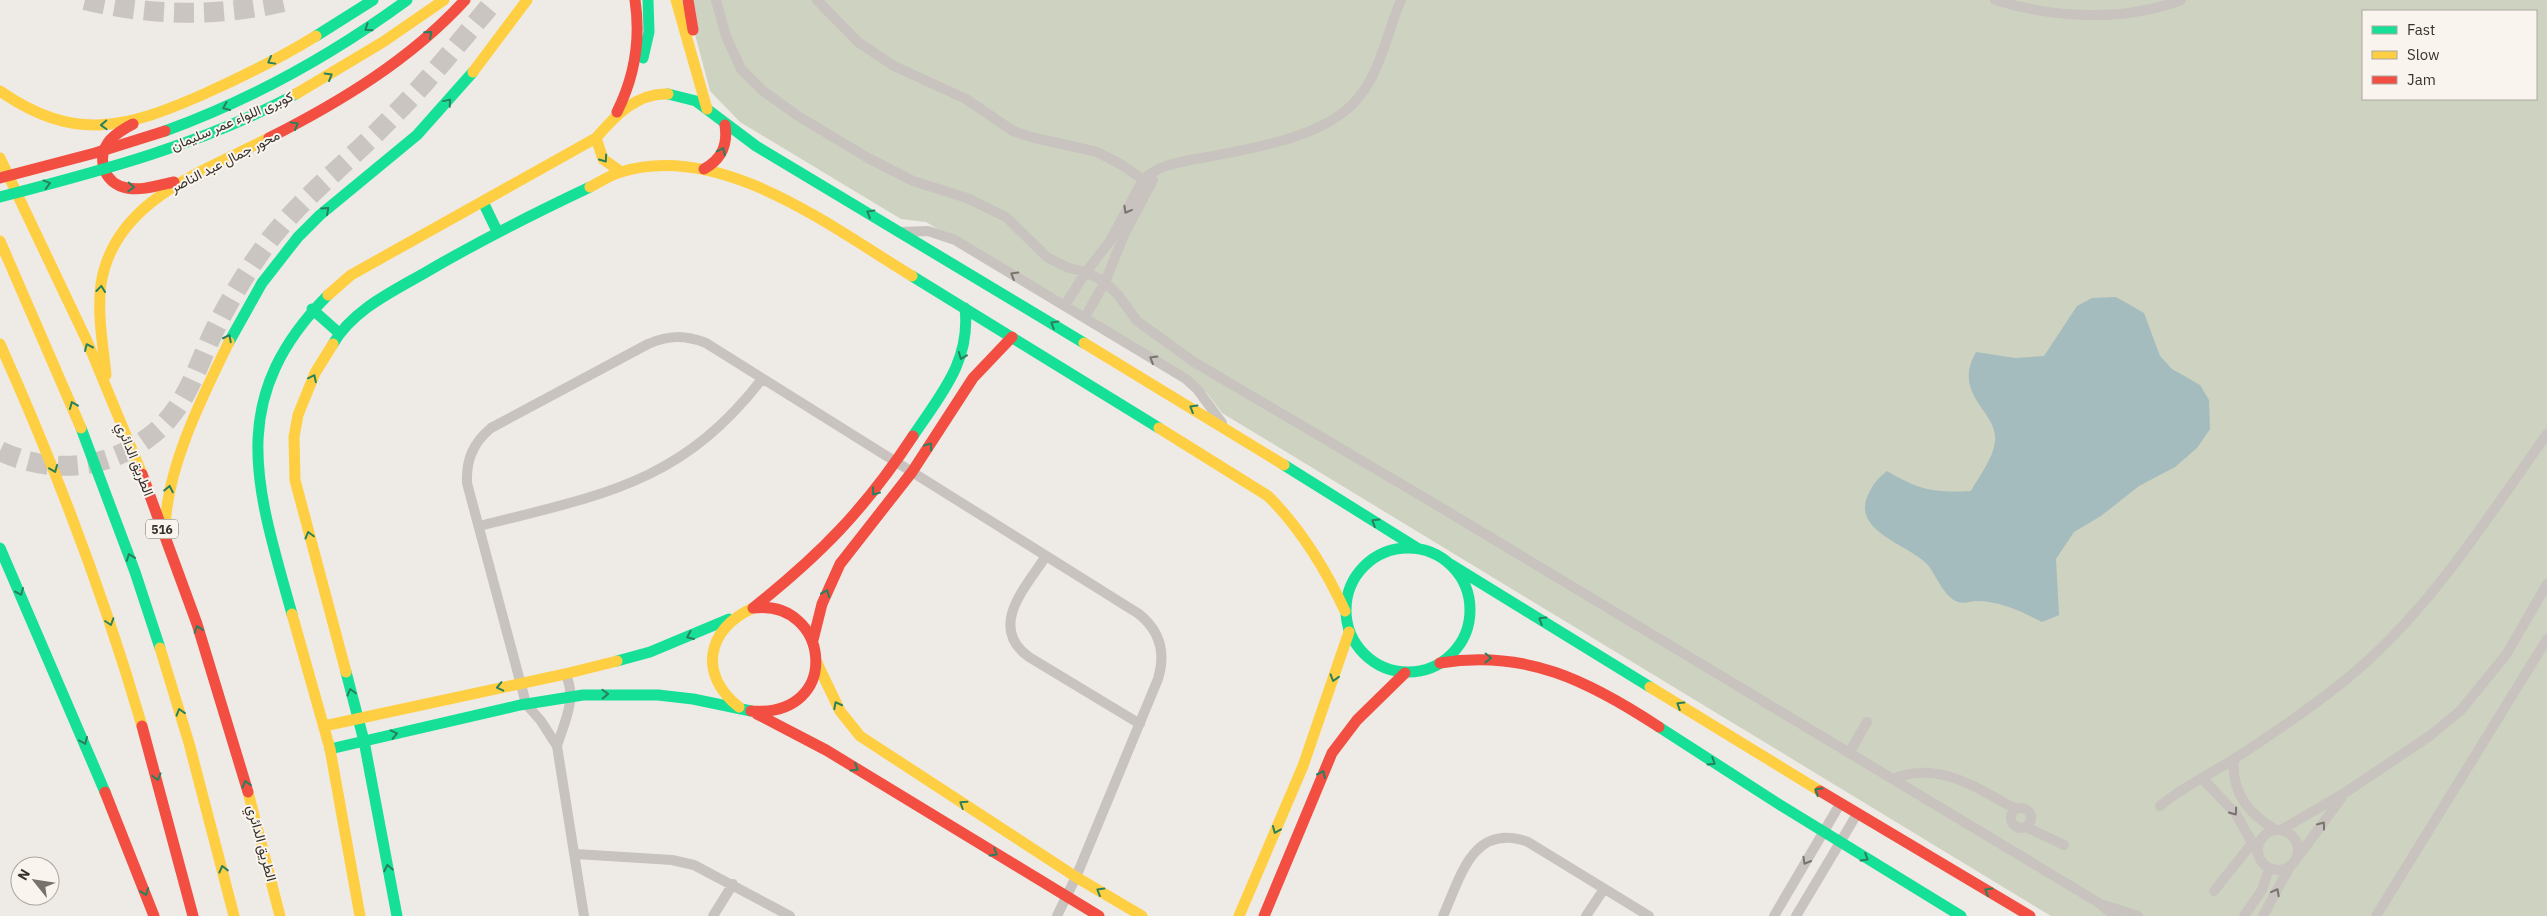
<svg xmlns="http://www.w3.org/2000/svg" width="2547" height="916" viewBox="0 0 2547 916" font-family="'IBM Plex Sans',Vazirmatn,sans-serif">
  <style>
    .green { fill: #ced2c1; fill-rule: evenodd }
    .water { fill: #a4bcbd }
    .lines { fill: none; stroke-linecap: round; stroke-linejoin: round }
    .highway-tunnel { stroke: #cac5c1; stroke-width: 20; stroke-dasharray: 20 10; stroke-linecap: butt }
    .street { stroke: #c8c3be; stroke-width: 10 }
    .fast { stroke: #16e098; stroke-width: 11 }
    .slow { stroke: #ffcf43; stroke-width: 11 }
    .jam { stroke: #f24e42; stroke-width: 11 }
    .fast-bridge { stroke: #16e098; stroke-width: 11 }
    .slow-bridge { stroke: #ffcf43; stroke-width: 11 }
    .jam-bridge { stroke: #f24e42; stroke-width: 11 }
    .oneway { stroke: #29805d }
    .oneway2 { stroke: #79736e }
    .labels { text-anchor: middle; dominant-baseline: central; stroke-width: 4; stroke-linejoin: round; paint-order: stroke }
    .shield { fill: #f9f5ee; stroke: #726c66; stroke-width: 1 }
    .shield-label { font-size: 12px; font-weight: bold; fill: #38312c }
    .street-label { font-size: 14px; fill: #38312c; stroke: #f9f5ee }
  </style>
  <rect width="100%" height="100%" fill="#eeeae6"/>
  <path class="green" d="M686 0H2547V916H2051L1222 413 1206 392 926 222 901 219 740 122 710 91ZM2363 11H2536V99H2363Z"/>
  <path class="water" d="M2116 297 2144 313 2160 356 2172 369 2200 385 2209 400 2210 429 2197 448 2175 467 2139 486 2101 516 2074 532 2056 559 2059 615 2042 622C2023 612 2000 601 1977 601 1971 601 1964 604 1958 602 1943 596 1937 576 1927 564 1909 545 1851 531 1868 495 1873 484 1877 479 1887 471 1919 490 1934 493 1971 491 1979 476 1993 459 1995 442 1999 411 1951 396 1976 352L2015 358 2044 356 2077 306 2092 298Z"/>
  <g class="lines">
    <path class="highway-tunnel" d="M85 0C154 17 223 17 292 0
      M0 451C49 474 105 471 149 437 186 410 196 368 215 329 230 299 248 269 268 242 304 195 350 161 390 119 428 82 461 40 495 0"/>
    <path class="street" d="M716 0 726 36 741 69 762 90 798 116 868 158 913 181 967 198 1006 217 1048 258 1069 268 1086 272 1105 282 1119 296 1137 321 1194 362 1430 501 2099 903 2115 916
      M817 0 858 42 894 66 966 99 1013 131 1035 138 1097 152 1122 165 1151 185
      M1995 0C2053 18 2124 22 2181 0
      M900 232 928 231 955 240 1186 379 1197 389 1222 423
      M1065 305 1086 272 1110 241 1143 180C1158 164 1186 161 1207 157 1254 148 1328 137 1359 97 1380 72 1388 30 1401 0
      M1085 317 1105 282 1124 235 1153 180
      M480 526C601 495 681 484 762 379
      M1046 556C1026 587 987 627 1029 657L1140 724
      M557 746C564 723 578 697 565 674
      M1849 753 1867 722
      M2234 759C2231 792 2248 814 2276 830
      M2202 778 2236 814 2258 853
      M1892 779C1939 760 1976 788 2016 809
      M2160 806C2182 787 2209 775 2234 759 2271 735 2308 710 2343 682 2427 615 2485 521 2547 434
      M2011 818a10 10 0 1 1 20 0a10 10 0 1 1-20 0Z
      M2026 827 2064 845
      M2258 850a20 20 0 1 1 40 0a20 20 0 1 1-40 0Z
      M2281 830 2346 792 2431 735 2460 711 2506 655 2547 584
      M576 854 672 860 694 865 790 916
      M2298 857 2342 797
      M2214 891 2253 842
      M2104 905 2138 916
      M584 916 557 746 541 721 526 704 524 696 467 483C466 460 473 443 491 428L648 344C668 335 685 335 706 343L1139 614C1160 631 1166 653 1158 679L1076 877 1057 916
      M713 916 733 884
      M1443 916C1461 876 1473 822 1528 842L1649 916
      M1586 916 1604 889
      M1774 916 1840 804
      M1796 916 1857 814
      M2244 916 2262 890 2269 869
      M2263 916 2289 868
      M2376 916 2547 639"/>
    <path class="fast" d="M316 36 373 0
      M643 58 649 32 648 0
      M668 94 696 101 756 146 1084 343
      M483 202 497 231
      M912 276 1159 428
      M312 309 339 333
      M229 342 262 283 298 237 320 215 417 135 473 72
      M333 344C353 309 394 291 428 271 481 240 535 213 590 187
      M81 428 135 572 160 648
      M913 436C941 394 971 361 965 308
      M1284 465 1417 548
      M1346 610a62 62 0 1 1 124 0a62 62 0 1 1-124 0Z
      M0 548 105 792
      M1450 564 1650 687
      M292 614C257 488 224 400 328 295
      M617 661 650 652 729 619
      M346 672 364 741 397 916
      M1659 727 1777 803 1961 916
      M330 749 520 705 583 695H658L693 699 751 711"/>
    <path class="slow" d="M676 0 707 109
      M473 72 527 0
      M0 91C75 143 127 128 204 94 242 77 280 58 316 36
      M596 138 603 159 621 172
      M0 158 87 341 142 474
      M590 187C600 182 610 175 621 172 721 141 831 227 912 276
      M0 241 81 428
      M328 295 351 275 596 138C614 117 637 92 668 94
      M1084 343 1284 465
      M0 344C56 469 104 595 142 726
      M333 344 315 373 298 415 294 437 295 480 346 672
      M106 375C103 345 97 314 101 284 114 200 203 172 269 138
      M1159 428 1268 496C1302 530 1325 568 1345 611
      M165 528C167 467 202 397 229 342
      M292 614 330 749 360 916
      M160 648 189 743 234 916
      M817 663 840 711 860 736 1076 877 1142 916
      M1650 687 1820 791
      M739 707C698 675 706 629 753 608
      M324 726 565 674 617 661
      M248 792 280 916
      M1239 916 1303 766 1349 632"/>
    <path class="jam" d="M688 0 693 30
      M617 112C635 76 641 40 635 0
      M133 124C125 128 117 133 110 140 95 158 104 184 127 188 143 191 159 185 174 182
      M269 138C340 102 410 60 465 0
      M704 169C722 159 728 145 725 125
      M142 474 197 624 248 792
      M753 608C821 554 865 509 913 436
      M813 640 822 604 840 564 912 472 973 378 1012 337
      M1440 663C1526 649 1589 681 1659 727
      M751 711C844 718 830 598 753 608
      M757 714 826 750 1099 916
      M142 726 193 916
      M1820 791 2030 916
      M105 792 154 916
      M1264 916 1332 753 1357 720 1405 673"/>
    <path class="fast-bridge" d="M165 131C253 99 332 55 407 0
      M0 197C101 171 203 144 296 94"/>
    <path class="slow-bridge" d="M296 94 383 42 444 0"/>
    <path class="jam-bridge" d="M0 178 95 153 165 131"/>
  </g>
  <defs><path id="oneway-chevron" d="M-2-3.5L2.5 0L-2 3.5" fill="none" stroke-width="1.6" stroke-linecap="round" stroke-linejoin="round" transform="scale(1.25)"/></defs>
  <g class="oneway">
    <use href="#oneway-chevron" transform="translate(368 28) rotate(146)"/>
    <use href="#oneway-chevron" transform="translate(429 34) rotate(-41)"/>
    <use href="#oneway-chevron" transform="translate(271 61) rotate(151)"/>
    <use href="#oneway-chevron" transform="translate(329 76) rotate(-30)"/>
    <use href="#oneway-chevron" transform="translate(448 102) rotate(-50)"/>
    <use href="#oneway-chevron" transform="translate(226 107) rotate(156)"/>
    <use href="#oneway-chevron" transform="translate(104 125) rotate(178)"/>
    <use href="#oneway-chevron" transform="translate(295 125) rotate(-29)"/>
    <use href="#oneway-chevron" transform="translate(722 151) rotate(-64)"/>
    <use href="#oneway-chevron" transform="translate(604 159) rotate(55)"/>
    <use href="#oneway-chevron" transform="translate(47 184) rotate(-15)"/>
    <use href="#oneway-chevron" transform="translate(131 187) rotate(3)"/>
    <use href="#oneway-chevron" transform="translate(326 210) rotate(-42)"/>
    <use href="#oneway-chevron" transform="translate(870 213) rotate(-149)"/>
    <use href="#oneway-chevron" transform="translate(101 289) rotate(-83)"/>
    <use href="#oneway-chevron" transform="translate(1054 324) rotate(-149)"/>
    <use href="#oneway-chevron" transform="translate(228 338) rotate(-63)"/>
    <use href="#oneway-chevron" transform="translate(88 347) rotate(-114)"/>
    <use href="#oneway-chevron" transform="translate(962 356) rotate(112)"/>
    <use href="#oneway-chevron" transform="translate(313 378) rotate(-64)"/>
    <use href="#oneway-chevron" transform="translate(73 405) rotate(-112)"/>
    <use href="#oneway-chevron" transform="translate(1193 408) rotate(-149)"/>
    <use href="#oneway-chevron" transform="translate(929 446) rotate(-56)"/>
    <use href="#oneway-chevron" transform="translate(54 469) rotate(68)"/>
    <use href="#oneway-chevron" transform="translate(169 489) rotate(-79)"/>
    <use href="#oneway-chevron" transform="translate(875 492) rotate(127)"/>
    <use href="#oneway-chevron" transform="translate(1375 522) rotate(-148)"/>
    <use href="#oneway-chevron" transform="translate(309 535) rotate(-105)"/>
    <use href="#oneway-chevron" transform="translate(130 557) rotate(-110)"/>
    <use href="#oneway-chevron" transform="translate(20 592) rotate(66)"/>
    <use href="#oneway-chevron" transform="translate(826 593) rotate(-68)"/>
    <use href="#oneway-chevron" transform="translate(1542 620) rotate(-148)"/>
    <use href="#oneway-chevron" transform="translate(110 622) rotate(72)"/>
    <use href="#oneway-chevron" transform="translate(198 629) rotate(-109)"/>
    <use href="#oneway-chevron" transform="translate(690 636) rotate(157)"/>
    <use href="#oneway-chevron" transform="translate(1488 658) rotate(1)"/>
    <use href="#oneway-chevron" transform="translate(1334 678) rotate(107)"/>
    <use href="#oneway-chevron" transform="translate(500 687) rotate(167)"/>
    <use href="#oneway-chevron" transform="translate(351 692) rotate(-105)"/>
    <use href="#oneway-chevron" transform="translate(605 694) rotate(-2)"/>
    <use href="#oneway-chevron" transform="translate(837 705) rotate(-117)"/>
    <use href="#oneway-chevron" transform="translate(1680 705) rotate(-148)"/>
    <use href="#oneway-chevron" transform="translate(180 712) rotate(-107)"/>
    <use href="#oneway-chevron" transform="translate(394 734) rotate(-13)"/>
    <use href="#oneway-chevron" transform="translate(84 741) rotate(67)"/>
    <use href="#oneway-chevron" transform="translate(1712 762) rotate(32)"/>
    <use href="#oneway-chevron" transform="translate(855 768) rotate(31)"/>
    <use href="#oneway-chevron" transform="translate(1322 774) rotate(-66)"/>
    <use href="#oneway-chevron" transform="translate(157 777) rotate(74)"/>
    <use href="#oneway-chevron" transform="translate(246 784) rotate(-106)"/>
    <use href="#oneway-chevron" transform="translate(1818 791) rotate(-148)"/>
    <use href="#oneway-chevron" transform="translate(963 804) rotate(-147)"/>
    <use href="#oneway-chevron" transform="translate(1276 830) rotate(113)"/>
    <use href="#oneway-chevron" transform="translate(994 853) rotate(31)"/>
    <use href="#oneway-chevron" transform="translate(1865 858) rotate(31)"/>
    <use href="#oneway-chevron" transform="translate(388 868) rotate(-101)"/>
    <use href="#oneway-chevron" transform="translate(223 869) rotate(-104)"/>
    <use href="#oneway-chevron" transform="translate(1100 891) rotate(-149)"/>
    <use href="#oneway-chevron" transform="translate(1988 891) rotate(-150)"/>
    <use href="#oneway-chevron" transform="translate(145 892) rotate(70)"/>
  </g>
  <g class="oneway2">
    <use href="#oneway-chevron" transform="translate(1127 210) rotate(119)"/>
    <use href="#oneway-chevron" transform="translate(1014 275) rotate(-149)"/>
    <use href="#oneway-chevron" transform="translate(1153 359) rotate(-149)"/>
    <use href="#oneway-chevron" transform="translate(2234 812) rotate(55)"/>
    <use href="#oneway-chevron" transform="translate(2322 825) rotate(-54)"/>
    <use href="#oneway-chevron" transform="translate(1806 861) rotate(120)"/>
    <use href="#oneway-chevron" transform="translate(2276 892) rotate(-62)"/>
  </g>
  <g class="labels">
    <rect class="shield" x="146" y="519.5" width="32" height="19" rx="4"/>
    <g class="shield-label">
      <text x="162" y="529">516</text>
    </g>
    <g class="street-label">
      <text transform="translate(232 121) rotate(-23)">كوبرى اللواء عمر سليمان</text>
      <text transform="translate(225 161) rotate(-27)">محور جمال عبد الناصر</text>
      <text transform="translate(135 459) rotate(68)">الطريق الدائري</text>
      <text transform="translate(262 843) rotate(75)">الطريق الدائري</text>
    </g>
  </g>
  <rect x="2362" y="10" width="175" height="90" fill="#f9f5ee" stroke="#aca7a0"/>
  <rect x="2372" y="26" width="25" height="8" fill="#16e098" stroke="#aca7a0"/>
  <text x="2407" y="35" font-size="15" fill="#38312c">Fast</text>
  <rect x="2372" y="51" width="25" height="8" fill="#ffcf43" stroke="#aca7a0"/>
  <text x="2407" y="60" font-size="15" fill="#38312c">Slow</text>
  <rect x="2372" y="76" width="25" height="8" fill="#f24e42" stroke="#aca7a0"/>
  <text x="2407" y="85" font-size="15" fill="#38312c">Jam</text>
  <g transform="translate(35 881) rotate(300)"><circle r="24" fill="#f9f5ee" stroke="#aca7a0"/>
  <path d="M0-4L9 19L0 12L-9 19Z" fill="#78726d"/>
  <text y="-8" font-size="14" font-weight="bold" text-anchor="middle" fill="#38312c">N</text>
  </g>
</svg>
